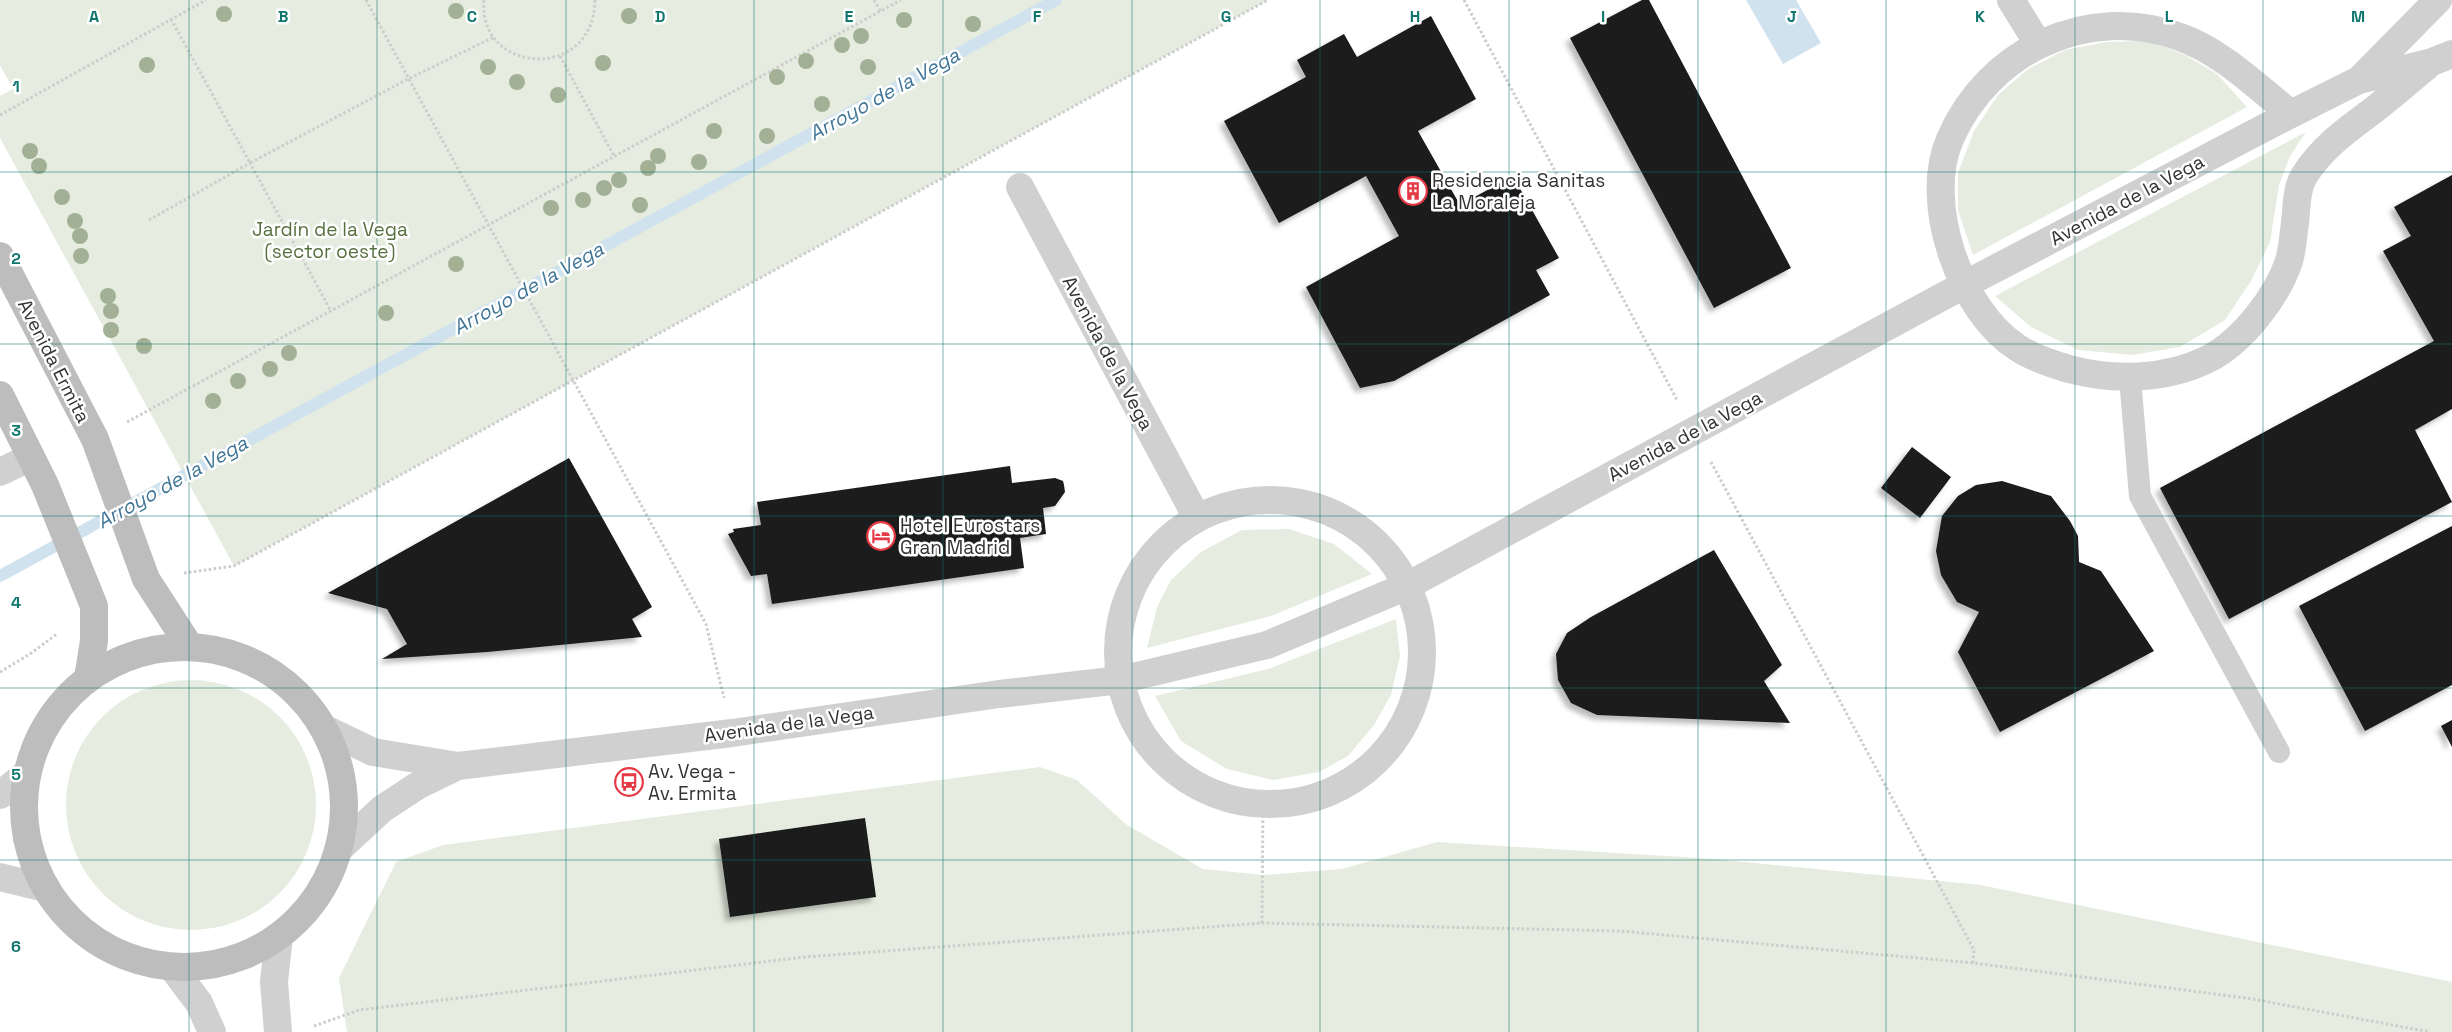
<svg xmlns="http://www.w3.org/2000/svg" width="2452" height="1032" viewBox="0 0 2452 1032" font-family="'Space Grotesk',sans-serif">
  <style>
    .green { fill: #e6ecdf }
    .water { fill: #cfe2ee }
    .lines { fill: none; stroke-linecap: round; stroke-linejoin: round }
    .stream { stroke: #cfe2ee; stroke-width: 12 }
    .building { fill: #1a1a1a; filter: url(#shadow) }
    .path { stroke: #cdcdcd; stroke-width: 3; stroke-dasharray: 2.5 2.5; stroke-linecap: butt }
    .lane { stroke: #d0d0d0; stroke-width: 22 }
    .street { stroke: #d0d0d0; stroke-width: 28 }
    .secondary { stroke: #bdbdbd; stroke-width: 28 }
    .tree { fill: #a2b095 }
    .grid { fill: none; stroke: #0f766e; stroke-width: 1; stroke-opacity: 0.55 }
    .labels { text-anchor: middle; dominant-baseline: central; stroke-width: 5; stroke-linejoin: round; paint-order: stroke }
    .poi-label { font-size: 19px; fill: #333; stroke: #fff; text-anchor: start }
    .street-label { font-size: 19px; fill: #333; stroke: #fff }
    .park-label { font-size: 19px; fill: #56703f; stroke: #fff }
    .water-label { font-size: 20px; font-style: italic; fill: #3f7597; stroke: #fff }
    .grid-label { font-size: 16px; text-anchor: middle; font-weight: bold; fill: #0f766e; stroke: #fff; stroke-width: 5; stroke-linejoin: round; paint-order: stroke }
  </style>
  <defs>
    <filter id="shadow"><feDropShadow dx="-4.5" dy="4.5" stdDeviation="2.5" flood-color="#0004"/></filter>
  </defs>
  <rect width="100%" height="100%" fill="#fff"/>
  <path class="green" d="M0 0H1268L234 566 0 138V96L13 89 0 65Z
    M2150 41 2185 55 2217 74 2247 107 1973 255 1958 210V173L1974 131 1998 95 2028 69 2065 50 2106 42Z
    M2306 132 2290 156 2279 185 2270 242 2251 281 2225 320 2180 347 2132 355 2078 350 2031 327 1995 296Z
    M1289 529 1334 544 1372 574 1271 616 1147 648 1157 607 1171 580 1201 552 1242 530Z
    M1396 619 1400 656 1391 695 1374 725 1348 756 1319 772 1273 780 1227 769 1181 741 1155 696 1268 669Z
    M66 805a125 125 0 1 1 250 0a125 125 0 1 1-250 0Z
    M1040 767 1077 780 1127 825 1203 869 1263 875 1342 869 1437 842 1714 859 1981 885 2452 982V1032H347L339 978 396 862 443 845Z"/>
  <path class="water" d="M1746 0H1796L1821 43 1783 64Z"/>
  <g class="lines">
    <path class="stream" d="M0 576 1056 0"/>
  </g>
  <path class="building" d="M1642 0H1649L1791 268 1714 308 1570 38Z
    M1431 16 1476 99 1418 131 1460 205 1513 176 1559 258 1536 270 1550 295 1394 381 1360 388 1306 287 1399 236 1366 176 1279 223 1224 121 1306 77 1297 60 1344 34 1357 57Z
    M2452 175V409L2415 430 2452 502 2229 619 2160 488 2434 341 2383 251 2411 236 2394 207Z
    M1912 447 1951 477 1920 518 1881 488Z
    M569 458 652 607 632 619 642 637 487 652 382 659 407 644 387 609 328 593Z
    M1010 466 1012 483 1055 478 1063 481 1064 485 1065 492 1055 506 1043 508 1046 534 1020 538 1024 568 772 604 767 574 751 576 728 534 734 532 733 529 761 525 757 502Z
    M2002 481 2051 496 2070 521 2078 536 2079 562 2101 571 2154 651 2000 732 1958 652 1979 612 1957 602 1941 575 1936 551 1942 516 1958 496 1976 485Z
    M2452 526V685L2365 731 2299 606Z
    M1714 550 1782 665 1764 681 1790 723 1597 715 1571 703 1558 680 1556 654 1567 633 1591 617Z
    M2452 720V747L2441 726Z
    M865 818 876 897 730 917 719 839Z"/>
  <g class="lines">
    <path class="path" d="M366 0 706 624 724 698
      M484 0C477 74 594 83 595 0
      M874 0 881 12
      M1464 0 1677 400
      M171 19 250 163 408 79 494 37
      M560 56 614 156
      M0 115 206 0
      M149 220 250 163 331 311
      M127 422 901 0
      M1711 462 1974 950 1973 963
      M184 573 234 566 1268 0
      M0 672 30 654 57 634
      M1262 923 1263 804
      M314 1026 359 1010 805 957 1262 923 1620 931 1973 963 2247 998 2430 1032"/>
    <path class="lane" d="M2130 378 2140 496 2279 752"/>
    <path class="street" d="M2011 0 2038 44
      M2359 80 2438 0
      M2291 114C2256 86 2222 52 2180 37 2088 3 1988 51 1950 139 1922 203 1960 311 2018 348 2033 358 2052 364 2069 369 2114 381 2166 380 2208 359 2242 342 2277 297 2289 261 2292 251 2293 240 2294 230 2297 214 2295 190 2304 176 2322 147 2348 129 2375 109 2393 95 2410 80 2427 66
      M1020 187 1197 518
      M0 472 31 457
      M1118 652a152 152 0 1 1 304 0a152 152 0 1 1-304 0Z
      M325 729 373 752 458 766 732 733 999 694 1120 680 1267 645 1407 586 1964 285 2291 114 2359 80 2432 62 2452 54
      M0 795 26 774
      M340 848 382 809 417 786 458 766
      M0 877 45 888
      M172 967 199 1003 212 1032
      M278 1032 274 982 279 936"/>
    <path class="secondary" d="M0 256 95 439 146 579 190 647
      M0 395 45 485 94 606V641L88 678
      M24 807a160 160 0 1 1 320 0a160 160 0 1 1-320 0Z"/>
  </g>
  <g class="tree">
    <circle cx="456" cy="11" r="8"/>
    <circle cx="224" cy="14" r="8"/>
    <circle cx="629" cy="16" r="8"/>
    <circle cx="904" cy="20" r="8"/>
    <circle cx="973" cy="24" r="8"/>
    <circle cx="861" cy="36" r="8"/>
    <circle cx="842" cy="45" r="8"/>
    <circle cx="806" cy="61" r="8"/>
    <circle cx="603" cy="63" r="8"/>
    <circle cx="147" cy="65" r="8"/>
    <circle cx="488" cy="67" r="8"/>
    <circle cx="868" cy="67" r="8"/>
    <circle cx="777" cy="77" r="8"/>
    <circle cx="517" cy="82" r="8"/>
    <circle cx="558" cy="95" r="8"/>
    <circle cx="822" cy="104" r="8"/>
    <circle cx="714" cy="131" r="8"/>
    <circle cx="767" cy="136" r="8"/>
    <circle cx="30" cy="151" r="8"/>
    <circle cx="658" cy="156" r="8"/>
    <circle cx="699" cy="162" r="8"/>
    <circle cx="39" cy="166" r="8"/>
    <circle cx="648" cy="168" r="8"/>
    <circle cx="619" cy="180" r="8"/>
    <circle cx="604" cy="188" r="8"/>
    <circle cx="62" cy="197" r="8"/>
    <circle cx="583" cy="200" r="8"/>
    <circle cx="640" cy="205" r="8"/>
    <circle cx="551" cy="208" r="8"/>
    <circle cx="75" cy="221" r="8"/>
    <circle cx="80" cy="236" r="8"/>
    <circle cx="81" cy="256" r="8"/>
    <circle cx="456" cy="264" r="8"/>
    <circle cx="108" cy="296" r="8"/>
    <circle cx="111" cy="311" r="8"/>
    <circle cx="386" cy="313" r="8"/>
    <circle cx="111" cy="330" r="8"/>
    <circle cx="144" cy="346" r="8"/>
    <circle cx="289" cy="353" r="8"/>
    <circle cx="270" cy="369" r="8"/>
    <circle cx="238" cy="381" r="8"/>
    <circle cx="213" cy="401" r="8"/>
  </g>
  <path class="grid" d="M189 0V1032M377 0V1032M566 0V1032M754 0V1032M943 0V1032M1132 0V1032M1320 0V1032M1509 0V1032M1698 0V1032M1886 0V1032M2075 0V1032M2263 0V1032M0 172H2452M0 344H2452M0 516H2452M0 688H2452M0 860H2452"/>
  <defs>
    <symbol id="building-ring" viewBox="-11 -11 22 22"><circle r="9.5" fill="#fff" stroke="#e63946" stroke-width="1.5"/><path d="M-4-6H4V6H1V3H-1V6H-4ZM-2.5-4.3h1.7v1.8h-1.7ZM.8-4.3h1.7v1.8H.8ZM-2.5-1h1.7V.8h-1.7ZM.8-1h1.7V.8H.8Z" fill="#e63946"/></symbol>
    <symbol id="hotel-ring" viewBox="-11 -11 22 22"><circle r="9.5" fill="#fff" stroke="#e63946" stroke-width="1.5"/><path d="M-6-4.5h1.5V1H6V5H4.5V3h-9V5H-6ZM-4 0a1.8 1.8 0 1 1 3.6 0ZM.5 0V-2.5h3Q6-2.5 6 0Z" fill="#e63946"/></symbol>
    <symbol id="bus-ring" viewBox="-11 -11 22 22"><circle r="9.5" fill="#fff" stroke="#e63946" stroke-width="1.5"/><path d="M-5-6H5V4H4V6H2V4H-2V6H-4V4H-5ZM-3.5-4V0h7V-4ZM-3.5 1.2v1.5H-2V1.2ZM2 1.2v1.5H3.5V1.2Z" fill="#e63946"/></symbol>
  </defs>
  <g fill-rule="evenodd">
    <use href="#building-ring" x="1397" y="175" width="32" height="32"/>
    <use href="#hotel-ring" x="865" y="520" width="32" height="32"/>
    <use href="#bus-ring" x="613" y="766" width="32" height="32"/>
  </g>
  <g class="labels">
    <g class="poi-label">
      <text x="1432" y="180">Residencia Sanitas<tspan x="1432" dy="22">La Moraleja</tspan></text>
      <text x="900" y="525">Hotel Eurostars<tspan x="900" dy="22">Gran Madrid</tspan></text>
      <text x="648" y="771">Av. Vega -<tspan x="648" dy="22">Av. Ermita</tspan></text>
    </g>
    <g class="street-label">
      <text transform="translate(2127 200) rotate(-28)">Avenida de la Vega</text>
      <text transform="translate(1108 353) rotate(62)">Avenida de la Vega</text>
      <text transform="translate(54 361) rotate(63)">Avenida Ermita</text>
      <text transform="translate(1685 436) rotate(-28)">Avenida de la Vega</text>
      <text transform="translate(789 724) rotate(-8)">Avenida de la Vega</text>
    </g>
    <g class="park-label">
      <text x="330" y="229">Jardín de la Vega<tspan x="330" dy="22">(sector oeste)</tspan></text>
    </g>
    <g class="water-label">
      <text transform="translate(884 94) rotate(-29)">Arroyo de la Vega</text>
      <text transform="translate(528 288) rotate(-29)">Arroyo de la Vega</text>
      <text transform="translate(172 482) rotate(-29)">Arroyo de la Vega</text>
    </g>
  </g>
  <g class="grid-label">
    <text x="94" y="22">A</text>
    <text x="283" y="22">B</text>
    <text x="472" y="22">C</text>
    <text x="660" y="22">D</text>
    <text x="849" y="22">E</text>
    <text x="1037" y="22">F</text>
    <text x="1226" y="22">G</text>
    <text x="1415" y="22">H</text>
    <text x="1603" y="22">I</text>
    <text x="1792" y="22">J</text>
    <text x="1980" y="22">K</text>
    <text x="2169" y="22">L</text>
    <text x="2358" y="22">M</text>
    <text x="16" y="92">1</text>
    <text x="16" y="264">2</text>
    <text x="16" y="436">3</text>
    <text x="16" y="608">4</text>
    <text x="16" y="780">5</text>
    <text x="16" y="952">6</text>
  </g>
</svg>
